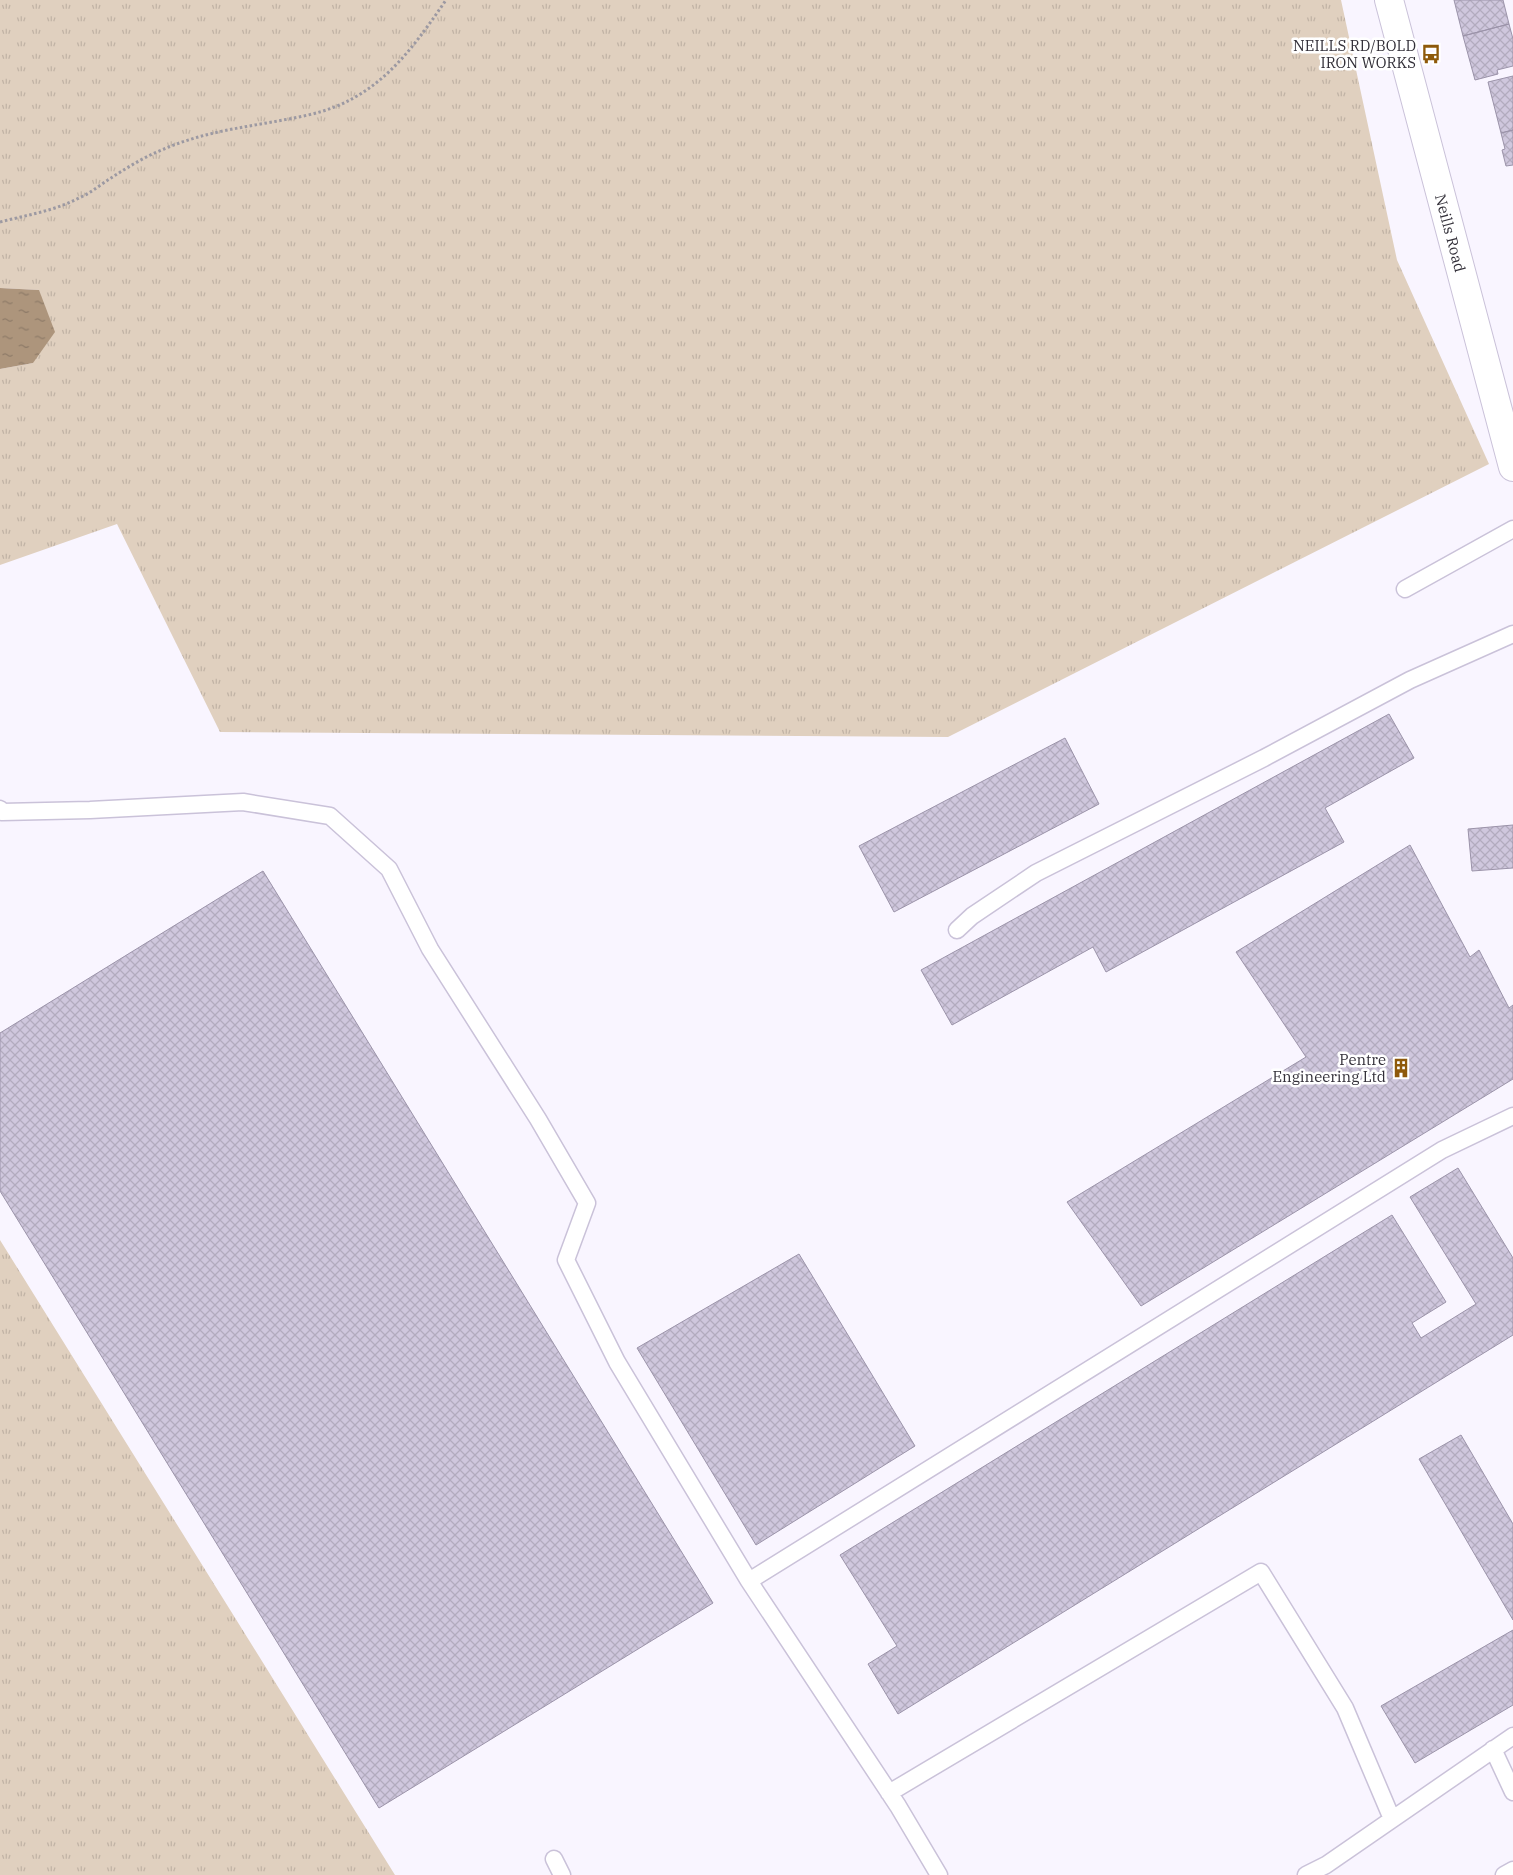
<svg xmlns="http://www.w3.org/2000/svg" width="1513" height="1875" viewBox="0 0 1513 1875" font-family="'IBM Plex Serif',serif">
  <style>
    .grass { fill: url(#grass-tufts) }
    .water { fill: url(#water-ripples) }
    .building { fill: url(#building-cross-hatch); stroke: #9b93a9 }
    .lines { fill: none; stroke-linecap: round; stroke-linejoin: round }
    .service-casing { stroke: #cac2d9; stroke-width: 19 }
    .tertiary-casing { stroke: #cac2d9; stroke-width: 30 }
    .path { stroke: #9c99a2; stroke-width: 3; stroke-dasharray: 2.5 2.5; stroke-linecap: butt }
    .service { stroke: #fff; stroke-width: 16 }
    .tertiary { stroke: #fff; stroke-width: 28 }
    .labels { text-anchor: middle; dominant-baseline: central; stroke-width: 5; stroke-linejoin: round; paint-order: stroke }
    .poi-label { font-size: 15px; fill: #322f38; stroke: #fff; text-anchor: end }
    .street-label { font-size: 15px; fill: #322f38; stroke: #fff }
  </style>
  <defs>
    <pattern id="grass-tufts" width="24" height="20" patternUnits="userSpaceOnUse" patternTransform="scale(1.25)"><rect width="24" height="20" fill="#e0d0bf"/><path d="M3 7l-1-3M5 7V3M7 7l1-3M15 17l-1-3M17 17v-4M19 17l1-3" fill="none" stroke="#c1b3a5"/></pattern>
    <pattern id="water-ripples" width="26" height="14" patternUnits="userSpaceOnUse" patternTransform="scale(1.25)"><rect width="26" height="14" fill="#ad957c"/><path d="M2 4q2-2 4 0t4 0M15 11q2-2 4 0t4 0" fill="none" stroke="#8d7a67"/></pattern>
    <pattern id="building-cross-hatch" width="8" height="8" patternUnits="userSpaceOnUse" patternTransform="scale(1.25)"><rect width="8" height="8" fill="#cfc7dd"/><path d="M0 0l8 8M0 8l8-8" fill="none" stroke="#b2abbe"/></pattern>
  </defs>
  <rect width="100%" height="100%" fill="#f9f5ff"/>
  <path class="grass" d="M0 0H1341L1397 260 1489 464 948 737 220 732 117 524 0 565V369L33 363 39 290 0 288Z
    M0 1240 395 1875H0Z"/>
  <path class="water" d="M0 288 39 290 55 332 33 363 0 369Z"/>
  <path class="building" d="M1454 0H1503L1509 24 1463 36Z
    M1509 24 1513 39V66L1497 70 1498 74 1475 80 1463 36Z
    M1513 76V130L1501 133 1488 82Z
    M1513 130V165L1506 166 1502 150 1505 149 1501 133Z
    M1389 714 1414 758 1325 808 1344 842 1106 972 1093 947 952 1025 921 970Z
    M1065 738 1099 804 894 912 859 846Z
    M1513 825V868L1472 871 1468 829Z
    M1410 845 1470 957 1479 950 1509 1008 1513 1005V1079L1141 1306 1067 1202 1306 1057 1236 952Z
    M263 871 713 1603 379 1808 0 1191V1033Z
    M1458 1168 1513 1258V1335L898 1714 868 1664 897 1646 840 1555 1392 1215 1446 1302 1412 1323 1421 1338 1476 1304 1410 1197Z
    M799 1254 915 1446 756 1545 637 1348Z
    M1461 1435 1513 1524V1620L1419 1459Z
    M1513 1630V1705L1415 1763 1381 1706Z"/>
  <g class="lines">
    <defs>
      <path id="service" d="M1405 589 1513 529
        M0 809 2 812 90 810 243 802 330 816 389 869 430 949 538 1119 587 1203 566 1260 617 1362 749 1581 898 1806 939 1875
        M957 930 972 916 1036 873 1264 758 1410 680 1513 634
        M749 1581 1442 1150 1513 1116
        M1493 1749 1513 1792
        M889 1793 1261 1572 1345 1708 1392 1819
        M554 1859 562 1875
        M1306 1875 1326 1865 1513 1736
        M1504 1875 1513 1870"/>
      <g id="tertiary">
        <path id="s1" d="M1389 0 1513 467"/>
      </g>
    </defs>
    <use href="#service" class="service-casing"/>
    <use href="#tertiary" class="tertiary-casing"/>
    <path class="path" d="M0 222C27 215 54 211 79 198 91 193 101 184 111 178 128 167 146 156 164 149 210 129 259 126 308 115 376 100 409 54 446 0"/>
    <use href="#service" class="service"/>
    <use href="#tertiary" class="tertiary"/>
  </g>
  <defs>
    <symbol id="bus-bare" viewBox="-9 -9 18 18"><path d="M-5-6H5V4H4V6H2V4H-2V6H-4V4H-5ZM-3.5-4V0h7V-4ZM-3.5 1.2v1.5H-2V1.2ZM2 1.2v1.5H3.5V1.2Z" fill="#8e590a" stroke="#fff" stroke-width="2.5" paint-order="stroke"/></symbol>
    <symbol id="building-bare" viewBox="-9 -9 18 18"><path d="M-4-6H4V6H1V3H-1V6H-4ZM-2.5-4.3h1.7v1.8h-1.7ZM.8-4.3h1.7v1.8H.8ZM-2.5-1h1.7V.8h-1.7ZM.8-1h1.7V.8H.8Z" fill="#8e590a" stroke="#fff" stroke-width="2.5" paint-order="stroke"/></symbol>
  </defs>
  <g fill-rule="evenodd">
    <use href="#bus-bare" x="1417" y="40" width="28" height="28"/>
    <use href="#building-bare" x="1387" y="1054" width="28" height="28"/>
  </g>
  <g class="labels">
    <g class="poi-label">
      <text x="1416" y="45">NEILLS RD/BOLD<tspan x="1416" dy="17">IRON WORKS</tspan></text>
      <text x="1386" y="1059">Pentre<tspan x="1386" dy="17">Engineering Ltd</tspan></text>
    </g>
    <g class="street-label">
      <text stroke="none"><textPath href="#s1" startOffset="241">Neills Road</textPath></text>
    </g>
  </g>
</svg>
